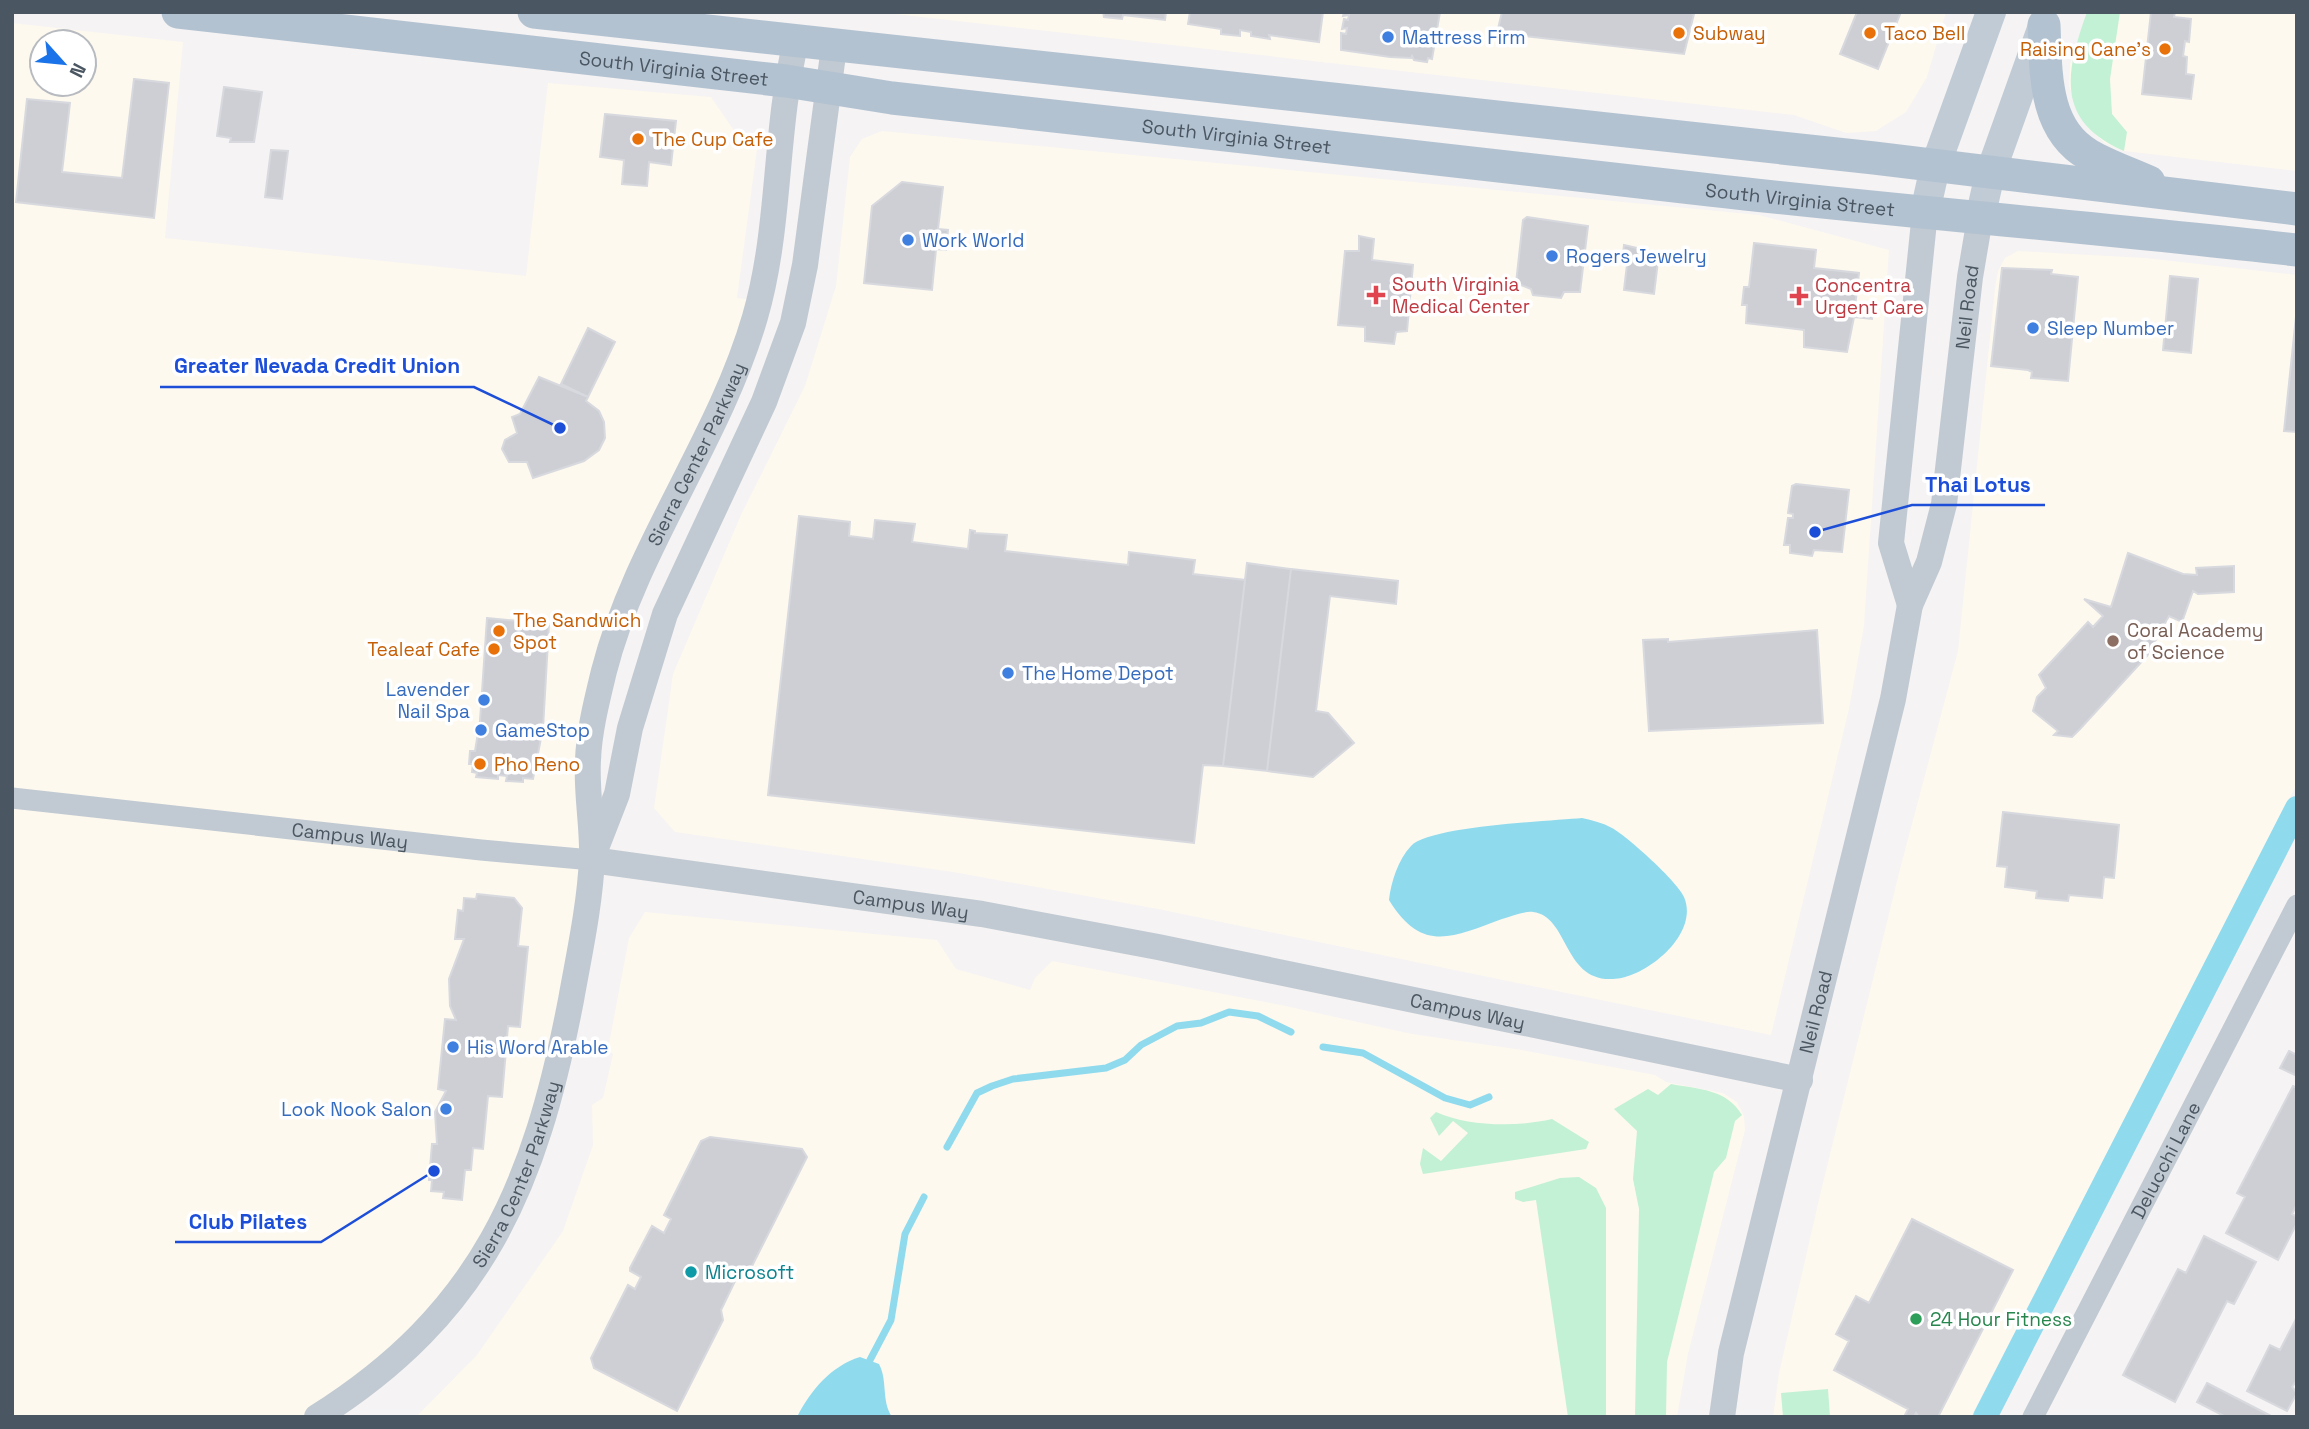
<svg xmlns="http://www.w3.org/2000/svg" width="2309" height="1429" viewBox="0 0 2309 1429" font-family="'Space Grotesk',sans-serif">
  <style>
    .commercial { fill: #fdf9ef; fill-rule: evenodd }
    .green { fill: #c3f1d5 }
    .water { fill: #90daee }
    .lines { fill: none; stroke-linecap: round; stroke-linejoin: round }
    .stream { stroke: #90daee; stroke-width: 7 }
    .canal { stroke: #90daee; stroke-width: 24 }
    .building { fill: #cdcfd5; stroke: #d7d9de; stroke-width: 2 }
    .minor { stroke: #c1cad2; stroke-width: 21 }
    .tertiary { stroke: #c1cad2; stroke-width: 26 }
    .secondary { stroke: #c1cbd6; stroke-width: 30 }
    .primary { stroke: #b3c2d1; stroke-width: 33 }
    .food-dot { fill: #e8710a; stroke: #fff; stroke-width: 2.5 }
    .shop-dot { fill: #3f7fe0; stroke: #fff; stroke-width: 2.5 }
    .health-dot { fill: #e0444e; stroke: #fff; stroke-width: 2.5 }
    .education-dot { fill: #8d6e63; stroke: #fff; stroke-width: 2.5 }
    .culture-dot { fill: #0f9aa8; stroke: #fff; stroke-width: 2.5 }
    .leisure-dot { fill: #2e9e5b; stroke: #fff; stroke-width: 2.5 }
    .labels { text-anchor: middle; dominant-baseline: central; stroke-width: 7; stroke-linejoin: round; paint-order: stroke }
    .food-label { font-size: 19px; fill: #c56008; stroke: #fff; text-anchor: start }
    .shop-label { font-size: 19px; fill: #366cbe; stroke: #fff; text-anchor: start }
    .street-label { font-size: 19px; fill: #4a5661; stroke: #fff }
    .health-label { font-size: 19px; fill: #be3a42; stroke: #fff; text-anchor: start }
    .education-label { font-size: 19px; fill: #785e54; stroke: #fff; text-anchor: start }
    .culture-label { font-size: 19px; fill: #0d838f; stroke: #fff; text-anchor: start }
    .leisure-label { font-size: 19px; fill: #27864d; stroke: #fff; text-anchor: start }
    .leader { fill: none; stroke: #1d4ed8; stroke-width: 2.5 }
    .callout-dot { fill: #1d4ed8; stroke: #fff; stroke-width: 2.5 }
    .callout-label { font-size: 21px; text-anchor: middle; font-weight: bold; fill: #1d4ed8; stroke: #fff; stroke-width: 7; stroke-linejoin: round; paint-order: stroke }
  </style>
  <rect width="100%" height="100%" fill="#f5f3f3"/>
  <path class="commercial" d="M877 12H1946L1927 77 1906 112 1876 131 1846 133 1794 115Z
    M2087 12H2297V171L2124 151 2105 143 2089 129 2077 109 2069 86 2070 64Z
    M12 23 183 42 165 238 526 276 548 83 711 97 737 135 758 142 737 298 755 300 597 684 590 899 495 1250 315 1417H12ZM42 42H84V84H42Z
    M882 131 1759 215 1889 250 1864 626 1849 709 1771 1035 1158 909 953 872 675 832 654 808 673 674 741 515 805 386 836 286 850 157 862 139Z
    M2018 251 2145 258 2297 275V784L1971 1417H1773L1779 1373 1821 1191 1900 869 1958 651 1995 288 1998 271 2005 258Z
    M645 912 937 940 956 969 1030 990 1035 978 1052 961 1281 1005 1412 1034 1516 1049 1655 1075 1666 1082 1723 1093 1737 1102 1744 1116 1745 1130 1688 1354 1677 1417H416L477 1355 563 1231 593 1145 592 1105 603 1098 613 1054 608 1049 629 938Z"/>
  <path class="green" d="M2087 12H2120L2110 79 2112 114 2127 132 2124 151C2054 121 2066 71 2087 12Z
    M1671 1084C1698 1089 1727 1089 1742 1115L1735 1121 1726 1158 1714 1172 1667 1362 1666 1417H1635L1639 1209 1633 1179 1637 1131 1614 1109 1648 1089 1658 1095Z
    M1436 1112C1469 1127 1518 1127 1552 1119L1589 1142 1586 1149 1423 1174 1420 1164 1423 1148 1441 1161 1468 1133 1453 1121 1439 1136 1430 1118Z
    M1579 1177 1596 1188 1606 1208V1417H1568L1536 1200 1523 1202 1515 1199V1192L1560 1178Z
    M1828 1389 1830 1417H1783L1781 1393Z"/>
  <path class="water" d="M1582 818C1592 820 1603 823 1612 828 1627 836 1678 882 1684 897 1700 934 1646 978 1613 979 1563 982 1569 916 1533 912 1523 911 1512 916 1502 919 1453 937 1422 954 1389 900 1391 882 1398 860 1411 846 1429 826 1551 821 1582 818Z
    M860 1357 879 1364C888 1381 881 1400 892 1417H797C811 1390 831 1366 860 1357Z"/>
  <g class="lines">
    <path class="stream" d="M1323 1047 1363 1053 1445 1098 1470 1105 1489 1097
      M947 1147 977 1093 992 1086 1013 1079 1106 1068 1125 1060 1141 1045 1177 1026 1201 1023 1229 1012 1258 1016 1291 1032
      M870 1360 891 1320 905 1234 924 1197"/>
    <path class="canal" d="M1985 1417 2297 808"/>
  </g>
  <path class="building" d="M1103 12H1166L1165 20 1123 15 1122 19 1104 17Z
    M1190 12H1323L1319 42 1269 35 1270 39 1251 36V32L1240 30V36L1221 34V29L1188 24Z
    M1344 12H1440L1432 59 1428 58 1427 62 1414 60 1412 56 1411 58 1390 57 1341 50V33L1346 34 1347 28 1342 29 1344 19 1348 20 1349 15 1343 16Z
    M1502 12H1688L1694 14 1684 54 1497 33Z
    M1857 12H1901L1878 69 1840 54Z
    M2151 12H2175L2174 17 2191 19 2189 42 2185 41 2183 56 2187 57 2186 74 2194 75 2191 99 2142 94Z
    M134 79 169 83 154 218 16 202 27 99 70 103 62 172 122 178Z
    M224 87 262 92 254 142H230L231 138 217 136Z
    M605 114 676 121 671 165 649 162 647 186 622 184 624 160 600 157Z
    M271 150 288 151 282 199 265 197Z
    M902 182 943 187 938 229 948 230 946 250 936 249 932 290 864 283 872 206Z
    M1527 217 1588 226 1580 292H1564L1561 298 1533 295 1531 289 1516 283 1523 220Z
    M1359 236 1374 239 1372 260 1413 265 1407 331 1396 332 1394 344 1365 341V327L1338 325 1345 251H1359Z
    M1754 243 1816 250 1814 268 1859 273 1855 307 1873 309 1872 319 1854 317 1847 352 1804 347V330L1746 323 1747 305H1742L1744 287H1749Z
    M1624 245 1659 253 1654 294 1624 290 1628 256 1623 255Z
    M2002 268 2052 270 2051 274 2078 277 2068 381 2031 378 2032 372 2028 370 1991 366Z
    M2170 276 2198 279 2191 353 2163 350Z
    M2297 307V432L2284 431Z
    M588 328 615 342 588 397 561 384Z
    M539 377 588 397 586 401 599 411 604 422 605 438 599 450 584 461 533 478 527 462H509L502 449 505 440 517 433 512 417 520 414Z
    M1796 484 1849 490 1842 552 1814 550 1812 556 1790 553V545H1784L1788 518H1793V514L1788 513 1792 486Z
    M799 516 850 522 849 536 873 539 875 520 915 524 912 542 968 549 970 530 975 531V533L1007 535 1005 551 1128 565 1129 552 1195 560 1193 574 1245 580 1223 766 1203 765 1194 843 768 795Z
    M2128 553 2183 574 2197 575 2196 568 2234 566V592L2198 594 2193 591 2182 622 2169 616 2147 656 2080 729 2072 737 2054 735 2058 731 2033 711 2037 697 2046 688 2039 675 2088 622 2093 627 2103 616 2084 599 2111 607Z
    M1247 563 1291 569 1267 771 1223 766Z
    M1291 569 1398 581 1396 604 1330 596 1316 711 1328 713 1354 743 1313 777 1267 771Z
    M487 618 549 624 543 728 533 779 523 778V782L506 781 507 776 498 775V779L476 777 477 773 472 772 473 764H469L470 751H475L480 721Z
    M1817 630 1823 723 1649 731 1643 640 1668 639V642Z
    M2003 812 2119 825 2114 878 2104 877 2102 898 2069 895 2068 901 2036 898 2037 891 2005 887 2007 867 1997 866Z
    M477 894 514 898 522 908 518 946 528 947 520 1027 508 1026 502 1097 488 1096 483 1149 473 1148 471 1170H465L462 1200 443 1198 444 1192 431 1191 432 1180H429L432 1144H437L435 1112 446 1091 438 1089 445 1019 456 1020 450 1006 449 979 464 939H455L458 910 463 911 464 898 476 899Z
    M2289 1051 2297 1055V1076L2280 1068Z
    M2293 1086 2297 1088V1204L2292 1214 2297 1217V1223L2278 1260 2226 1233 2245 1197 2237 1193Z
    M710 1137 802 1149 807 1157 748 1274 737 1277 721 1310 723 1320 677 1411 594 1368 591 1358 628 1285 635 1289 641 1277 630 1271V1268L652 1226 664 1233 671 1219 664 1215 701 1141Z
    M1912 1219 2013 1270 1938 1417H1919L1916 1413 1914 1417H1904L1908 1409 1834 1370 1849 1341 1836 1334 1856 1296 1869 1303Z
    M2204 1236 2256 1262 2234 1304 2227 1301 2175 1402 2123 1375 2178 1269 2186 1273Z
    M2297 1317V1380L2292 1387 2297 1393 2287 1411 2247 1391 2270 1345 2280 1350Z
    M2207 1383 2273 1417H2226L2197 1402Z"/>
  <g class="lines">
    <g class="minor">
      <path id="s1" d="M12 798 481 850 592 860"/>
      <path id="s2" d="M2033 1417 2297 905"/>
    </g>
    <g class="tertiary">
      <path d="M1910 605 1891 543 1925 212"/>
      <path d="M596 848 617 794 630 728 665 614 764 402 793 323 805 265 834 47"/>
      <path id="s3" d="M592 860 982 914 1158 947 1800 1080"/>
      <path id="s4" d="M317 1417C482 1313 535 1187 571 1000 579 955 590 905 592 858 593 826 586 793 588 760 589 731 597 700 604 671 636 546 719 441 755 317 781 228 774 132 796 41"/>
      <path id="s5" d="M1722 1417 1731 1353 1893 699 1910 605 1929 562 1944 504 1970 277 1980 218"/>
    </g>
    <path class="secondary" d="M1925 212 1935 167 1991 12
      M1980 218 1990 174 2043 26"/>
    <g class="primary">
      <path id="s6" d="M178 12 786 81 892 98C1165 127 1437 160 1710 190 1906 212 2101 228 2297 250"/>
      <path d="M534 12 1874 158 2297 209"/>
      <path d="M2044 25C2046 71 2043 129 2089 155 2108 166 2129 173 2149 182"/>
    </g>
  </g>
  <g class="food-dot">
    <circle cx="1679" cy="33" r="7"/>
    <circle cx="1870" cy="33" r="7"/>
    <circle cx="2165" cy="49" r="7"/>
    <circle cx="638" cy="139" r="7"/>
    <circle cx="499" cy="631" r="7"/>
    <circle cx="494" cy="649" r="7"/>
    <circle cx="480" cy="764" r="7"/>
  </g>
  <g class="shop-dot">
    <circle cx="1388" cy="37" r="7"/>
    <circle cx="908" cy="240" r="7"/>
    <circle cx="1552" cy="256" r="7"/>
    <circle cx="2033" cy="328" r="7"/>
    <circle cx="1008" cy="673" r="7"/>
    <circle cx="484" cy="700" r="7"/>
    <circle cx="481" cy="730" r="7"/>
    <circle cx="453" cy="1047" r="7"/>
    <circle cx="446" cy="1109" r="7"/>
  </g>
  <g class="health-dot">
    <path d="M1372.5 284.5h7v7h7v7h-7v7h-7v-7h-7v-7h7z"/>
    <path d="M1795.5 285.5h7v7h7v7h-7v7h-7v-7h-7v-7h7z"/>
  </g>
  <circle class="education-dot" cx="2113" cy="641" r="7"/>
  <circle class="culture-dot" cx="691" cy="1272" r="7"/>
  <circle class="leisure-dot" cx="1916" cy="1319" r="7"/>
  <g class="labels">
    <g class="food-label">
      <text x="1693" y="33">Subway</text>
      <text x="1884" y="33">Taco Bell</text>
      <text x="2151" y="49" text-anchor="end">Raising Cane's</text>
      <text x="652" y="139">The Cup Cafe</text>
      <text x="513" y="620">The Sandwich<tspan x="513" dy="22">Spot</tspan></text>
      <text x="480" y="649" text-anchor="end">Tealeaf Cafe</text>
      <text x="494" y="764">Pho Reno</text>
    </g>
    <g class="shop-label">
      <text x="1402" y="37">Mattress Firm</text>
      <text x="922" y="240">Work World</text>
      <text x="1566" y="256">Rogers Jewelry</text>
      <text x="2047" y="328">Sleep Number</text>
      <text x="1022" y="673">The Home Depot</text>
      <text x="470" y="689" text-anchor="end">Lavender<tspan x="470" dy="22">Nail Spa</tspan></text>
      <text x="495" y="730">GameStop</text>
      <text x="467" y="1047">His Word Arable</text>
      <text x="432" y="1109" text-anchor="end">Look Nook Salon</text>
    </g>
    <g class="street-label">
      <text stroke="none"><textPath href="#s6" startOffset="499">South Virginia Street</textPath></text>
      <text stroke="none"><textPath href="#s6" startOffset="1066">South Virginia Street</textPath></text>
      <text stroke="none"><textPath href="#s6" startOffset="1633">South Virginia Street</textPath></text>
      <text stroke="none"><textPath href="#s5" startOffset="1139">Neil Road</textPath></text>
      <text stroke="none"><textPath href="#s4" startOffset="1074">Sierra Center Parkway</textPath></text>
      <text stroke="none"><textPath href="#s1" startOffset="340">Campus Way</textPath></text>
      <text stroke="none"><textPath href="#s3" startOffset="322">Campus Way</textPath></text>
      <text stroke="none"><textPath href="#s3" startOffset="889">Campus Way</textPath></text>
      <text stroke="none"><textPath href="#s5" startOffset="416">Neil Road</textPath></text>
      <text stroke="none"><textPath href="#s2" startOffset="289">Delucchi Lane</textPath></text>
      <text stroke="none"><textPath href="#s4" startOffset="322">Sierra Center Parkway</textPath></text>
    </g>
    <g class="health-label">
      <text x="1392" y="284">South Virginia<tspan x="1392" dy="22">Medical Center</tspan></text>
      <text x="1815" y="285">Concentra<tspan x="1815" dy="22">Urgent Care</tspan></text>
    </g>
    <g class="education-label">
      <text x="2127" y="630">Coral Academy<tspan x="2127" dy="22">of Science</tspan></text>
    </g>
    <g class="culture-label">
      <text x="705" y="1272">Microsoft</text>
    </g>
    <g class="leisure-label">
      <text x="1930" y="1319">24 Hour Fitness</text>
    </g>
  </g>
  <path class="leader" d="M560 428L474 387H160M1815 532L1912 505H2045M434 1171L321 1242H175"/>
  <g class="callout-dot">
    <circle cx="560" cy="428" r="7"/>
    <circle cx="1815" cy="532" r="7"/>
    <circle cx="434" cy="1171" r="7"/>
  </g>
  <g class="callout-label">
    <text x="317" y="373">Greater Nevada Credit Union</text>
    <text x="1978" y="492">Thai Lotus</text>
    <text x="248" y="1229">Club Pilates</text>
  </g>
  <rect width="2309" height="1429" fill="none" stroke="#4a5661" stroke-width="28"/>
  <g transform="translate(63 63) rotate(117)"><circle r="33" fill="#ffffff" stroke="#b7bbc0" stroke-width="2"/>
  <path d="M0-5L12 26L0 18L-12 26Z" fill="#1a73e8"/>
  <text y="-10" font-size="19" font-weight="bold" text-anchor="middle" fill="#4a5661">N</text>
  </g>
</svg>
